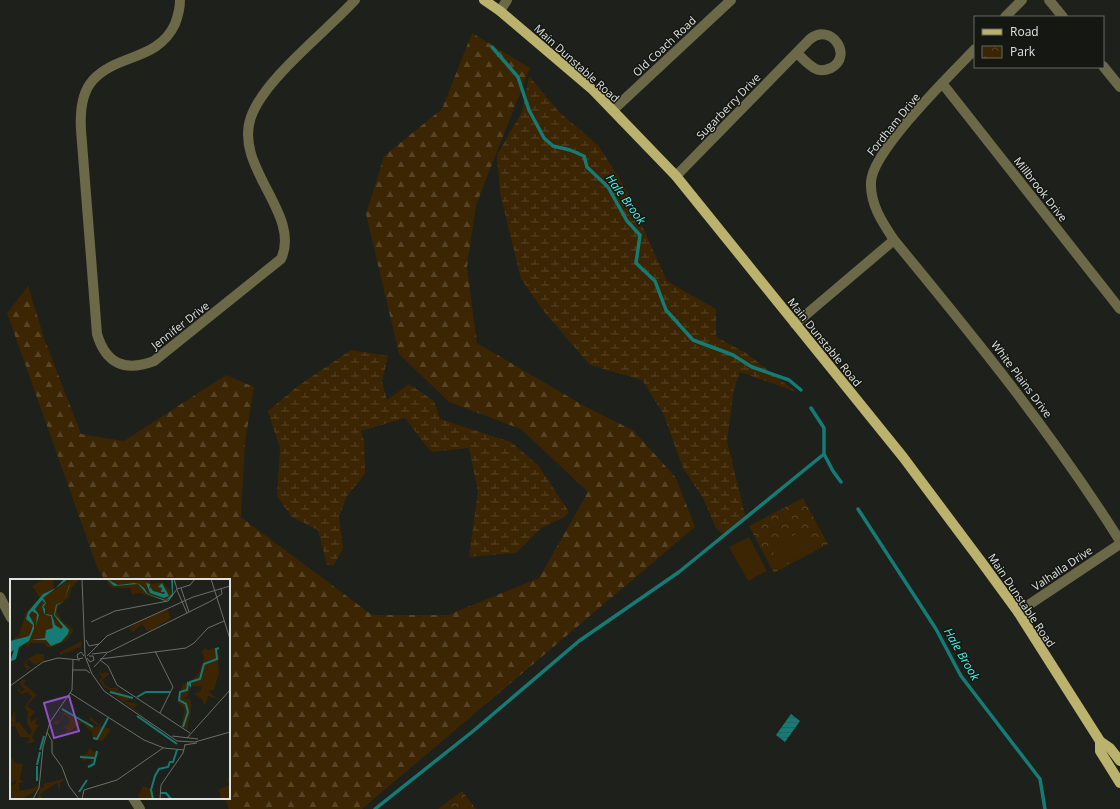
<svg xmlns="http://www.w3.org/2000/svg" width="1120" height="809" viewBox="0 0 1120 809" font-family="'Open Sans',sans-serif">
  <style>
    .forest { fill: url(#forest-firs) }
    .wetland { fill: url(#wetland-marsh) }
    .park { fill: url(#park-crowns) }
    .pitch { fill: #3b2502 }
    .water { fill: url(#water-rules) }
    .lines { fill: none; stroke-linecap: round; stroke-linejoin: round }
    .stream { stroke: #157b75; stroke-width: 3.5 }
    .minor { stroke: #6c6948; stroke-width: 10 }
    .major { stroke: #bbb36d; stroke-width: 10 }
    .labels { text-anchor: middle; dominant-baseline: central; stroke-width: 3; stroke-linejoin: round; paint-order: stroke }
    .street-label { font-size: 11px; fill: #e1e3e0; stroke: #141712 }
    .water-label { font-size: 12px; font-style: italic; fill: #46f4e9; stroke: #141712 }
    .inset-river { fill: none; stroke: #157b75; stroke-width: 2 }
    .inset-road { fill: none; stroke: #6c6e6a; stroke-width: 1 }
    .view { fill: #8f51c6; fill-opacity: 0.15; stroke: #8f51c6; stroke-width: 2 }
    .inset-edge { fill: none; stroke: #e1e3e0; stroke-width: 2 }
  </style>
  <defs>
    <pattern id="forest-firs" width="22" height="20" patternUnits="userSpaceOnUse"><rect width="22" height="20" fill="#3b2502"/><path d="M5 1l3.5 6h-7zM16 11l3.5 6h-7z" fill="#574427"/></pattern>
    <pattern id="wetland-marsh" width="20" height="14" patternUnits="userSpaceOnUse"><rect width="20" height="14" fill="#3b2502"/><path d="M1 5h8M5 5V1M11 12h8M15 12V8" fill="none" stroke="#574427"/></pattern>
    <pattern id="park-crowns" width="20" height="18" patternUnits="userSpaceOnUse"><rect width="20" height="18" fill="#3b2502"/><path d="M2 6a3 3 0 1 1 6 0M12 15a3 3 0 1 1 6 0" fill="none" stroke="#574427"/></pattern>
    <pattern id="water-rules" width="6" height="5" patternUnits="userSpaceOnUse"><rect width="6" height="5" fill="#157b75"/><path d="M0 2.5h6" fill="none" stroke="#2a625e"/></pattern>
  </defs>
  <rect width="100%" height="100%" fill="#1e201b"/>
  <path class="forest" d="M472 33 530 68 476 205 467 267 477 343 581 404 634 431 676 478 695 527 362 809H229L225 798H229V580H105L97 567 7 313 28 286 44 338 81 434 124 441 226 375 254 387 245 442 241 517 372 615H448L539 578 588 492 521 429 449 402 399 354 366 214 384 156 442 109Z"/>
  <path class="wetland" d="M529 76 559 112 598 145 624 186 667 281 716 309V337L746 353 796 392 740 372 734 389 727 441 746 519 725 536 716 528 703 498 683 468 663 413 642 380 590 365 546 314 521 279 500 193 497 155 522 112Z
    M351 350 388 356 382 382 387 400 409 384 434 401 440 419 511 442 538 465 569 512 563 518 541 528 516 553 469 557 478 491 469 448 431 452 405 418 361 431 364 441 365 474 347 496 339 517 343 548 334 565H327L318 530 292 517 277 496 280 449 268 411 298 386Z"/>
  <path class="park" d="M803 498 828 544 774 573 749 526Z
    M462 791 476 809H438Z"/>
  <path class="pitch" d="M807 528 817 546 781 566 771 548Z
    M749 537 767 571 748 581 729 547Z"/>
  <path class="water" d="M791 714 800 721 785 742 776 735Z"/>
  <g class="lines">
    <path class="stream" d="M492 47 518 77 529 110 544 138 553 146 570 150 584 156 587 167 608 187 627 221 640 235 636 263 655 281 666 310 693 340 733 355 752 367 789 380 801 390
      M811 408 824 428V454L833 471 841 482
      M858 509 936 629 961 676 1040 779 1045 809
      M375 809 472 732 579 641 679 572 824 454"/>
    <path class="minor" d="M180 0C180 8 178 16 175 24 158 61 116 54 93 80 81 93 80 113 81 130L97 334C106 364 125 372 154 361L281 259C302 214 233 167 251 117 264 79 327 31 355 0
      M1049 0 1063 17
      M500 11 507 0
      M1005 17 1022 0
      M1103 66 1120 87
      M942 83 1120 309
      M613 110 731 0
      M676 176 810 39C831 22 854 56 831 68 826 70 820 71 816 69 809 66 802 58 797 53
      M894 240C974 337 1053 434 1120 541
      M795 324 894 240C882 222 870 204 871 182 872 151 951 74 975 49
      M0 597 11 618
      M1018 612 1120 544
      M133 798 140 809"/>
    <path class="major" d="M484 0 500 11 593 90 676 176 903 457 980 560 1018 612 1100 741 1110 748 1120 761
      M1100 741V751L1120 783"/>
  </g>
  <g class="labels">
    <g class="street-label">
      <text transform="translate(664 46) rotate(-43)">Old Coach Road</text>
      <text transform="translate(577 63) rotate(42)">Main Dunstable Road</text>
      <text transform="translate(728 106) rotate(-46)">Sugarberry Drive</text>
      <text transform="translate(893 124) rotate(-51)">Fordham Drive</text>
      <text transform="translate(1041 189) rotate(52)">Millbrook Drive</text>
      <text transform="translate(180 325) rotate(-38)">Jennifer Drive</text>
      <text transform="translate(825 342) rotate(51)">Main Dunstable Road</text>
      <text transform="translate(1022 379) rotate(53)">White Plains Drive</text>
      <text transform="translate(1062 568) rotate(-34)">Valhalla Drive</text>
      <text transform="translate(1022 600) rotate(56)">Main Dunstable Road</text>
    </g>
    <g class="water-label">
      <text transform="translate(626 199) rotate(54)">Hale Brook</text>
      <text transform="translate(962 654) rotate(60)">Hale Brook</text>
    </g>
  </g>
  <g transform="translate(10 579)">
    <rect width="220" height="220" fill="#1e201b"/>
    <path d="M26 75H34V81L25 86 18 80 16 85 21 89 17 91 14 86 13 89 16 81ZM94 100V105L99 109H107L111 114 121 117 124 120 113 122 128 125 123 129 133 136V137L105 117 111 116 108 112 96 109 93 103ZM11 101H16L14 105 27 116 17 127 25 133 20 138 21 143 28 138 25 145 27 146 30 143 22 158 25 162 22 164H16L20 161 18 158H10L5 147 0 148 2 144 0 140 5 132 6 144 9 143 19 156 22 152 17 144 18 133 15 128 22 117 18 113 12 115 8 112 9 107 11 113 15 110 10 106ZM54 133 69 142H77L83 148H89L79 140 81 138 89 146 101 150 92 163 83 158 82 153 72 144 54 156 57 152 54 147H58L60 142 57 137 54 136 47 146 41 144 50 141ZM79 169 86 174 91 173 79 188 82 181 77 179 74 183 69 176 77 175ZM0 177 6 184 13 185 10 200 14 204H9V211L5 212 3 205H6V201L0 205ZM56 199 50 204V214L47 204 30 215 33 220H28L30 208 34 209 33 205ZM220 199V220H211L209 210 220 206 217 200Z" fill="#3b2502"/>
    <path d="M205 68 210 78 208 83 209 94 204 111 198 112 208 120 198 117 195 127 192 120 184 115 191 111V107H182L177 118 172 120H180L181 125V131L174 133 175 130 167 123 173 105 181 102 188 95 194 81 192 72 195 69 199 71ZM91 90V95L96 93 100 95 92 101 96 109 105 111 111 116H107L94 108 89 101 92 99 89 93ZM3 205 5 212 21 210 29 206 27 211 12 220H0V207Z" fill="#3b2502"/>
    <path d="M157 30 161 39 138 53 132 45 123 53 118 49ZM72 62 71 68 50 76V73Z" fill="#3b2502"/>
    <path d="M34 0H43L44 12 58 0H70L62 8 59 18 48 28 47 33 52 42 64 51 56 62 40 69 36 68 35 64H21L18 68 14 64 19 62 16 57 0 62 9 56 16 34 30 19 22 7ZM95 0 141 2V5L153 3 164 16 154 22 129 14 122 16 120 9H102ZM175 130 181 131 177 150 171 147ZM133 207 141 210V220H131L128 217Z" fill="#3b2502"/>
    <path d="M54 0H58L33 19 36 24 34 27H33L35 30V35L42 36 45 46 51 50 53 48 44 36 46 26 47 25 54 22 59 6 66 0 60 5 54 22 47 26 45 36 59 51 58 55 51 63 41 67 36 61H21L35 59 36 51 43 49 41 37 36 36 34 34 32 27 35 24 32 21 25 30 29 36 26 47 27 35 22 32 19 36 24 45V50L19 62 9 68 6 80 0 83 4 71 0 74V62L19 57 21 53 23 46 16 40 18 33 33 15 46 9ZM97 0 108 6 124 4 129 5 134 9 138 15 156 21 162 15 161 0H163V17L159 20 155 22 137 15 128 5 104 7ZM136 4 140 5 139 11 140 8 143 12 154 15 155 13H151L152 9 148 8 152 4 159 17 154 19 140 14Z" fill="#157b75"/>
    <path class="inset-river" d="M100 113 123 119M127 118 136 113H160M52 130 83 148M127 137 167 165M173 148 178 133 176 125 169 121 170 113 177 111 178 104 180 106V103L190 100 194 85 207 80 206 70 209 69M83 159 87 160 98 139M30 171 34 157M70 178 85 179M27 186 30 173M78 188 84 185 87 172M27 202V187M69 213 77 201M151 214H156L161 220M143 220 141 211 145 197 149 190 158 188 160 183H163L167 171"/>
    <path class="inset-road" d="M72 0 75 77 82 95 94 112 167 162 185 163 220 153M164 0 167 10 180 6 185 0M201 0 220 60M171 9 179 33M167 11 177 34M81 43 105 32 158 22 167 10M76 61 79 67 89 65M145 72 163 108 150 134M82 75 99 73 201 22 212 15 211 9M77 77 97 57 183 18 220 7M73 79 68 80 67 76 71 73 74 77M77 79 80 83 84 81 83 77H79M90 80 176 69 184 64 198 49 214 42M90 81 98 87 107 106 180 154M84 88 97 74M62 91H76L80 94M0 107 33 83 48 79 70 81M60 114 134 161 154 169 174 171M37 153 42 162V174L52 188 59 207 69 220M162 157 188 160M177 159 220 111M174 166 187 164M23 220 29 209 33 168 40 143 62 111 63 81M72 220 74 211 107 201 153 169M150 220 151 206 173 174 175 166"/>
    <path class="view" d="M59 117 69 152 44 159 34 124Z"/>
    <rect width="220" height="220" class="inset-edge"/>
  </g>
  <rect x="974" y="16" width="130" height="52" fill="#141712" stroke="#666964"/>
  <rect x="982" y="29" width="20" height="6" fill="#bbb36d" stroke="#666964"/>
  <text x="1010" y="36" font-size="12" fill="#e1e3e0">Road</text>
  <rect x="982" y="46" width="20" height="12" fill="url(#park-crowns)" stroke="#666964"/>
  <text x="1010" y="56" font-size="12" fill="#e1e3e0">Park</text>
</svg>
